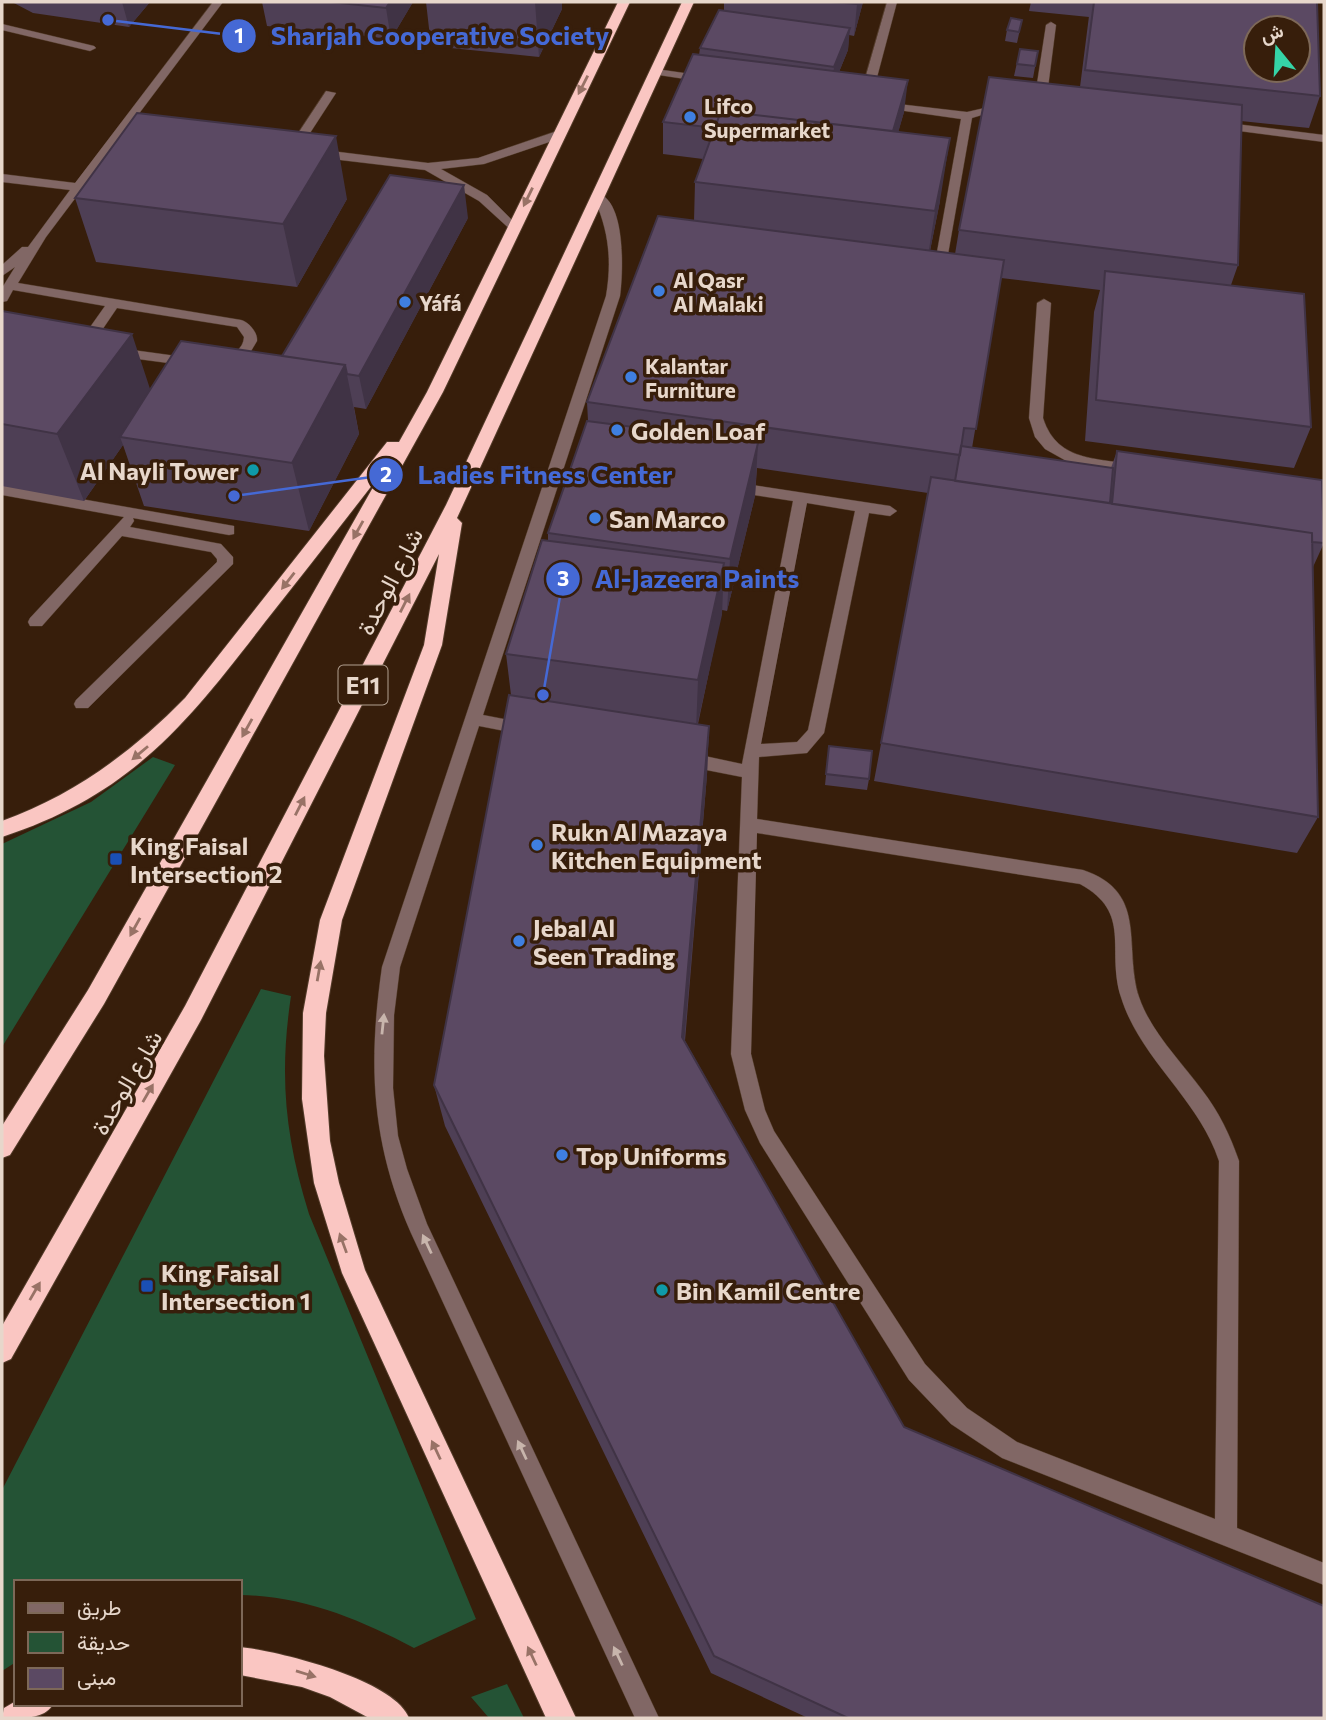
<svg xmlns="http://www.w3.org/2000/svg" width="1326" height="1720" viewBox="0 0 1326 1720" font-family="Commissioner,Vazirmatn,sans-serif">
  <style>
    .green { fill: #245335 }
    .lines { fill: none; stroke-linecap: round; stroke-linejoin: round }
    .minor-casing { stroke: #533c2a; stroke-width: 1 }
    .highway-casing { stroke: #533c2a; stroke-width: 2 }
    .minor { fill: #816765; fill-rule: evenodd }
    .highway { fill: #fac6c2; fill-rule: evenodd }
    .wall { fill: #4e3f55 }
    .shaded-wall { fill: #403345 }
    .building { fill: #5b4963; stroke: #403345; stroke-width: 2; fill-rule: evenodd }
    .oneway { fill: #987266 }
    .oneway2 { fill: #c8b5ac }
    .shop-dot { fill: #3f7fe0; stroke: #371e0b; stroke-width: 2.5 }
    .culture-dot { fill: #0f9aa8; stroke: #371e0b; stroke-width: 2.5 }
    .transit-dot { fill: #1a4fb4; stroke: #371e0b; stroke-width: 2.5 }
    .labels { text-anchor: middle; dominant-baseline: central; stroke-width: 7; stroke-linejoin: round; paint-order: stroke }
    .far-poi-label { font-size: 21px; font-weight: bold; fill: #e7d7cb; stroke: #371e0b; text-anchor: start }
    .shield { fill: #371e0b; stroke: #b2a091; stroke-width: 2 }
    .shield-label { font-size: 23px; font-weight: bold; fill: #e7d7cb }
    .poi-label { font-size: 24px; font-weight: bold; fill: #e7d7cb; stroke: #371e0b; text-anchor: start }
    .street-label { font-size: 24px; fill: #e7d7cb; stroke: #371e0b }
    .leader { fill: none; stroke: #4569d5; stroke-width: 2.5 }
    .callout-dot { fill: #4569d5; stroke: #371e0b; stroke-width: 2.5 }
    .mark-label { font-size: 21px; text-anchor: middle; font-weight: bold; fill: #fff }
    .callout-label { font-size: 26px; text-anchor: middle; font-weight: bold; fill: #4569d5; stroke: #371e0b; stroke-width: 7; stroke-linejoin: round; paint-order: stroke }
  </style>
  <rect width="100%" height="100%" fill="#371e0b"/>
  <path class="green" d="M153 757 175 765 2 1047V844L91 802Z
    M261 989 291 996C279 1076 285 1137 309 1214L476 1619 414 1648C359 1619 303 1596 240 1595V1582H16V1662L2 1671V1490Z
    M507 1684 524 1718H489L471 1697Z"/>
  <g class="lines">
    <defs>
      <path id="minor" d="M213 2H223L46 237 18 283 241 320C249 322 258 333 257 341L248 356 226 366 221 365V359C233 354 243 350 244 337L237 327 117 308 102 330 104 342 118 348 191 358 198 362 191 366 115 356 93 347 88 330 105 306 13 290 7 301 2 302V288L15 267 2 276V265L22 247H28L70 190 2 182V174L75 183Z
        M887 2H897L872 96 866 99 860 96Z
        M1051 22 1056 25 1046 103 1040 106 1034 103 1046 25Z
        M2 24 94 46 96 48 90 51 2 30Z
        M656 69 705 76 711 79 705 82 652 74V70Z
        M326 91 336 93 297 153H289L287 150Z
        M881 102 967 112 1002 104 1008 107 972 118 944 277H934L933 274 961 119 877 107V103Z
        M1220 122 1324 135V142L1216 128V124Z
        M557 131 561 132V138L484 164 441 169 487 195 517 225 519 228 513 232 479 201 425 170 315 157 309 153 315 149 428 163 478 158Z
        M600 194C626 205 623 273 620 296L483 715 525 723 533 729 525 735 479 726 400 967 394 1015 393 1088 398 1136 407 1169 427 1224 659 1718H635L411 1233C371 1142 368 1064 382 967L606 296C612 261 609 231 594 198Z
        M1044 299 1051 303 1043 418C1058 465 1101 456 1140 467V473L1070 463 1045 449 1035 437 1029 418 1037 303Z
        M732 482 890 506 897 511 890 516 869 513 824 733 807 753 759 757 757 819 1083 870C1149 892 1123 946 1139 997 1151 1032 1180 1060 1202 1090 1219 1112 1230 1135 1239 1161L1237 1528 1324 1563V1585L1002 1458 951 1424 909 1380 760 1143 745 1110 731 1054 742 777 686 766 678 759 686 752 742 764 793 501 727 491V483ZM807 503 855 511 808 730 797 742 761 744ZM757 833 1080 884C1133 913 1106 949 1121 997 1140 1059 1199 1099 1219 1161L1215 1519 1017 1442 967 1408 925 1364 774 1131 765 1110 751 1054Z
        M2 485 234 526V534L229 535 133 518 134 521 130 527 221 544 233 557V564L88 708H76L74 704 76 700 217 562V559L211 552 122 536 42 626H30L28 622 30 618 124 517 2 495Z"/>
      <path id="highway" d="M618 2H630L443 392 104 1004 10 1155 2 1158V1126L88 990 380 475C342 524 304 573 265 622 186 725 130 795 2 837V821C74 795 132 752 185 698L387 442H399L427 392Z
        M682 2H694L457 518 462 523 442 645 342 920 326 1013 324 1056 330 1141 339 1183 365 1270 576 1718H546L342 1273 314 1183 302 1099 303 1013 320 920 424 645 439 554 201 1020 11 1359 2 1363V1326L185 1006 446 505Z
        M240 1647C279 1651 395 1680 409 1718H369L330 1697 302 1687 240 1675Z
        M16 1701V1704H53C45 1720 21 1718 2 1718L4 1708Z"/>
    </defs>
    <use href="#minor" class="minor-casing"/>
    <use href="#highway" class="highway-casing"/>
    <use href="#minor" class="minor"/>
    <use href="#highway" class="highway"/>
  </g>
  <path class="wall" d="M12 2H150L129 27 33 13Z
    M262 2H413L391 39 267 26Z
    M426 2H562V9L539 57 431 46Z
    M724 2H863L854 36 849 35 848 50 839 72 904 112 898 132 940 201 930 251 955 254 959 230 1080 87 1089 16V17L1029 11 1031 2H1317L1320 96 1309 128 1241 121 1238 265 1231 285 1311 427 1294 468 1085 441 1094 312 1100 290 1001 278 972 448 1111 468 1117 451 1324 543 1313 567 1318 817 1297 853 874 781 928 493 757 468 755 496 727 611 722 610 698 724 709 726 707 775 685 1041 904 1427 1324 1718H808L711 1673 445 1126 434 1085 511 695 506 654 548 541V533L588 421 587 402 694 221 695 182 703 159 663 154V122L699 55 700 48 724 11Z
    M1022 20 1017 43 1005 41 1007 30Z
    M1020 49 1038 51 1033 78 1014 76Z
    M75 198 347 199 297 287 96 262Z
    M468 218 366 409 354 407 359 434 309 531 144 506 123 445 84 501 2 486V311L150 390 282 356Z
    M829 746 869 779 867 790 825 785Z"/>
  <path class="shaded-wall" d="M122 2H150L129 27Z
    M390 2H413L391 39 386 8Z
    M535 2H562V9L539 57Z
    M858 2H863L854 36 857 4Z
    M850 28 848 50 832 89 834 67Z
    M908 80 904 112 884 183 888 151Z
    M336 136 347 199 297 287 283 224Z
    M950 138 940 201 925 275 935 211Z
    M464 185 468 218 366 409 359 376Z
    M132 334 154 401 120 437 123 445 84 501 57 434Z
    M345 365 359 434 309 531 292 463Z
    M758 443 755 496 727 611 730 559Z
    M724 563 722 615 696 730 698 680Z
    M709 726 707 775 681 1079 682 1037Z"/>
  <path class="building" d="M331 2H390L386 8Z
    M831 2H858L857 4Z
    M1094 2H1317L1320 96 1085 70ZM1256 28H1298V70H1256Z
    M719 10 850 28 834 67 700 48Z
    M1011 18 1022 20 1019 32 1007 30Z
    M1020 49 1038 51 1035 66 1017 64Z
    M693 54 908 80 893 131 721 111 715 128 663 122Z
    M989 77 1242 105 1238 265 959 230Z
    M721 111 950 138 935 211 695 182Z
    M137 113 336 136 283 224 75 198Z
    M390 175 464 185 359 376 347 374 345 365 282 356Z
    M658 216 1004 260 976 429 964 428 960 455 587 402Z
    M1105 271 1304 294 1311 427 1096 400Z
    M2 311 132 334 57 434 2 424Z
    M181 341 345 365 292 463 120 437Z
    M587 421 758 443 730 559 548 533Z
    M961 446 1113 468 1110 503 955 481Z
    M1117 451 1322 480 1324 543 1312 542V533L1112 504Z
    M931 477 1312 533 1318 817 881 743Z
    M542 540 724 563 698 680 506 654Z
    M509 695 709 726 682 1037 904 1427 1324 1606V1718H848L714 1656 434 1085Z
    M829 746 872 751 869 779 826 774Z"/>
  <defs><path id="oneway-solid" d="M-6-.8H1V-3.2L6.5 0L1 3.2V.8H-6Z" transform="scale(1.75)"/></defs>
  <g class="oneway">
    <use href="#oneway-solid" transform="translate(583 85) rotate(117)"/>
    <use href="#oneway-solid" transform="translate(528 197) rotate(116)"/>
    <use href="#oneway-solid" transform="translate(358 530) rotate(119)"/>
    <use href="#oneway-solid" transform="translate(288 581) rotate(128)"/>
    <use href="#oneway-solid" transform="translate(405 603) rotate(-63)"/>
    <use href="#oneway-solid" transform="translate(247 728) rotate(119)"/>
    <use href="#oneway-solid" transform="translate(140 753) rotate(140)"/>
    <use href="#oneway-solid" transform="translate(300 806) rotate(-63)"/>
    <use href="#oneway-solid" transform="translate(135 927) rotate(119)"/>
    <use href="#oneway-solid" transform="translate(319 971) rotate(-80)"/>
    <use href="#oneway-solid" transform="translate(148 1093) rotate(-60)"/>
    <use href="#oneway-solid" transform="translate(343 1243) rotate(-110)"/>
    <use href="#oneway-solid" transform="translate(35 1291) rotate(-60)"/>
    <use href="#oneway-solid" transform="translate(436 1450) rotate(-115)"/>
    <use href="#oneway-solid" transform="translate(532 1656) rotate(-115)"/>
    <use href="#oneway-solid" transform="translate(306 1674) rotate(17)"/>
  </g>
  <g class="oneway2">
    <use href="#oneway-solid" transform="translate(383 1024) rotate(-84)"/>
    <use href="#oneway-solid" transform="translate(427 1244) rotate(-115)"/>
    <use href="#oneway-solid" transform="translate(522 1450) rotate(-115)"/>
    <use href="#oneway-solid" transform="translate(618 1656) rotate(-115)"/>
  </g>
  <g class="shop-dot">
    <circle cx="690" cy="117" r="7"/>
    <circle cx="659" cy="291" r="7"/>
    <circle cx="405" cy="302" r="7"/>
    <circle cx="631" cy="377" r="7"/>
    <circle cx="617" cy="430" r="7"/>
    <circle cx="595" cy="518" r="7"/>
    <circle cx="537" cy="845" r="7"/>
    <circle cx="519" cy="941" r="7"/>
    <circle cx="562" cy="1155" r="7"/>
  </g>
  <g class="culture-dot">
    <circle cx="253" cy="470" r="7"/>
    <circle cx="662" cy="1290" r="7"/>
  </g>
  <g class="transit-dot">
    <rect x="109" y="852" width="14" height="14" rx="3.5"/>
    <rect x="140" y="1279" width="14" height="14" rx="3.5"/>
  </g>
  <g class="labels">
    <g class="far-poi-label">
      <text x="704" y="105">Lifco<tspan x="704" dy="24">Supermarket</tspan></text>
      <text x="673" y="279">Al Qasr<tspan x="673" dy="24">Al Malaki</tspan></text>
      <text x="419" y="302">Yáfá</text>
      <text x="645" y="365">Kalantar<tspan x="645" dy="24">Furniture</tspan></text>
    </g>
    <rect class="shield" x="338.5" y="665.5" width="49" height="39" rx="5"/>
    <g class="shield-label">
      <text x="363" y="685">E11</text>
    </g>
    <g class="poi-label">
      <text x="631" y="430">Golden Loaf</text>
      <text x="239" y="470" text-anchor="end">Al Nayli Tower</text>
      <text x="609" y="518">San Marco</text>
      <text x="551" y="831">Rukn Al Mazaya<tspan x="551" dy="28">Kitchen Equipment</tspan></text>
      <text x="130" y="845">King Faisal<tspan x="130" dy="28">Intersection 2</tspan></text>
      <text x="533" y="927">Jebal Al<tspan x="533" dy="28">Seen Trading</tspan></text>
      <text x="576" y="1155">Top Uniforms</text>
      <text x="161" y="1272">King Faisal<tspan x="161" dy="28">Intersection 1</tspan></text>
      <text x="676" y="1290">Bin Kamil Centre</text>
    </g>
    <g class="street-label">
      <text transform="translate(389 581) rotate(-63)">شارع الوحدة</text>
      <text transform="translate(126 1082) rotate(-60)">شارع الوحدة</text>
    </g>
  </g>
  <path class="leader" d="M108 20L239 36M234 496L386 475M543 695L563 579"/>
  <g class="callout-dot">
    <circle cx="108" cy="20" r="7"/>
    <circle cx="234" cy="496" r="7"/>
    <circle cx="543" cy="695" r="7"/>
    <circle cx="239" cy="36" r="18"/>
    <circle cx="386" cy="475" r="18"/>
    <circle cx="563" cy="579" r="18"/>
  </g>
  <g class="mark-label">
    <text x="239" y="43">1</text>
    <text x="386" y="482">2</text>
    <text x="563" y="586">3</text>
  </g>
  <g class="callout-label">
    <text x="440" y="45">Sharjah Cooperative Society</text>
    <text x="545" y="484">Ladies Fitness Center</text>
    <text x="697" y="588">Al-Jazeera Paints</text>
  </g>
  <rect width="1326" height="1720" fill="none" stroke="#e7d7cb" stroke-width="7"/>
  <rect x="14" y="1580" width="228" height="126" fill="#371e0b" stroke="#7d6858" stroke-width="2"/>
  <rect x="28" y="1603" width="35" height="10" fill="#816765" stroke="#7d6858" stroke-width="2"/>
  <text x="77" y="1615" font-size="21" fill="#e7d7cb">طريق</text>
  <rect x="28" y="1632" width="35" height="21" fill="#245335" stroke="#7d6858" stroke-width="2"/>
  <text x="77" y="1650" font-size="21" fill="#e7d7cb">حديقة</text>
  <rect x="28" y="1668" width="35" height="21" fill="#5b4963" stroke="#7d6858" stroke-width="2"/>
  <text x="77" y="1685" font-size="21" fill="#e7d7cb">مبنى</text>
  <g transform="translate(1277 49) rotate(342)"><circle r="33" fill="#371e0b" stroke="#7d6858" stroke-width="2"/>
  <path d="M0-5L12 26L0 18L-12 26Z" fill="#35d4a7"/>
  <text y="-10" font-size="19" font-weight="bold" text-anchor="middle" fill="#e7d7cb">ش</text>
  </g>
</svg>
